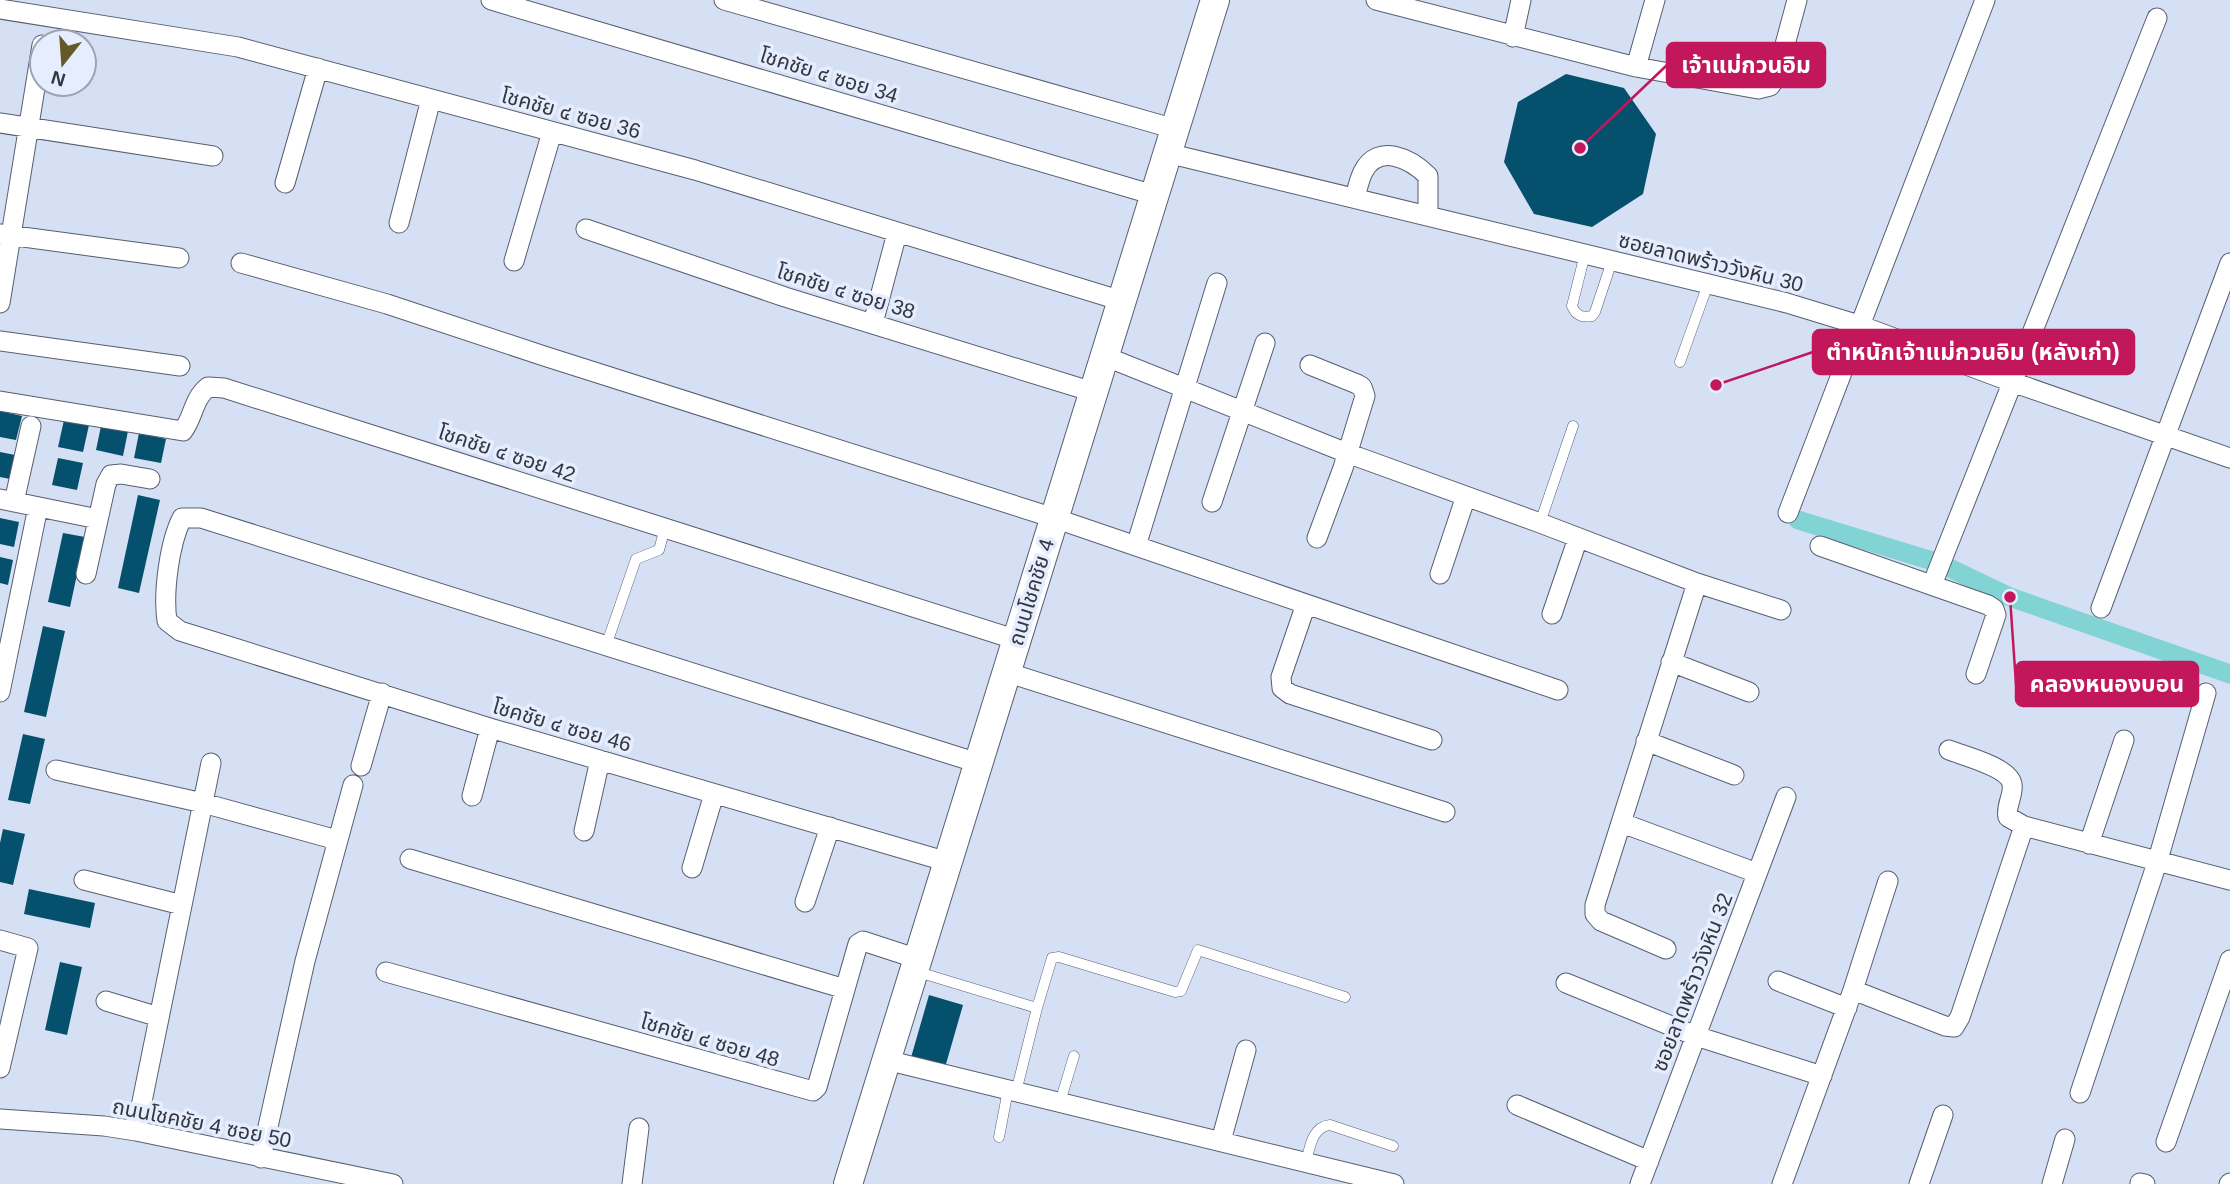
<svg xmlns="http://www.w3.org/2000/svg" width="2230" height="1184" viewBox="0 0 2230 1184" font-family="Arial,'Noto Sans Thai',sans-serif">
  <style>
    .lines { fill: none; stroke-linecap: round; stroke-linejoin: round }
    .canal { stroke: #82d3d4; stroke-width: 19 }
    .building { fill: #05506c }
    .lane-casing { stroke: #565f71; stroke-width: 11 }
    .street-casing { stroke: #565f71; stroke-width: 21 }
    .secondary-casing { stroke: #565f71; stroke-width: 30 }
    .lane { stroke: #fff; stroke-width: 10 }
    .street { stroke: #fff; stroke-width: 19 }
    .secondary { stroke: #fff; stroke-width: 28 }
    .labels { text-anchor: middle; dominant-baseline: central; stroke-width: 7; stroke-linejoin: round; paint-order: stroke }
    .street-label { font-size: 21px; fill: #33373f; stroke: #e5edfe }
    .leader { fill: none; stroke: #c2185b; stroke-width: 2.5 }
    .callout-dot { fill: #c2185b; stroke: #e5edfe; stroke-width: 2.5 }
    .callout { fill: #c2185b; stroke: #c2185b; stroke-width: 2.5 }
    .callout-label { font-size: 23px; text-anchor: middle; font-weight: bold; fill: #fff }
  </style>
  <rect width="100%" height="100%" fill="#d6e0f5"/>
  <g class="lines">
    <path class="canal" d="M1798 520 1939 563 2010 597 2230 674"/>
  </g>
  <path class="building" d="M1566 74 1624 88 1656 134 1643 194 1592 227 1534 214 1504 162 1518 102Z
    M0 411 22 416 16 440 0 437Z
    M64 420 89 425 83 452 58 447Z
    M101 426 128 431 123 456 96 450Z
    M139 433 166 439 161 463 134 458Z
    M0 452 15 455 10 479 0 477Z
    M58 458 83 463 77 490 52 485Z
    M138 495 160 500 139 593 118 588Z
    M0 518 19 522 14 547 0 544Z
    M63 533 85 537 70 607 48 602Z
    M0 557 13 560 8 585 0 583Z
    M43 626 65 631 46 717 24 712Z
    M23 734 45 739 30 804 8 800Z
    M3 829 25 834 13 885 0 882V843Z
    M29 889 95 903 90 928 24 914Z
    M60 962 82 967 67 1035 45 1030Z
    M929 995 963 1005 944 1071 910 1061Z"/>
  <g class="lines">
    <defs>
      <path id="lane" d="M1585 254 1572 306C1576 316 1582 318 1592 316L1595 312 1612 261
        M1680 362 1708 284
        M1540 523 1573 426
        M606 646 636 559 659 550 665 528
        M918 972 1037 1008 1018 1084
        M1037 1008 1052 958 1059 957 1175 992 1181 991 1198 950 1345 997
        M1060 1102 1074 1056
        M999 1137 1008 1090
        M1306 1162C1310 1147 1312 1127 1330 1125L1393 1146"/>
      <path id="street" d="M491 0 1154 195
        M724 0 1175 129
        M1376 0 1636 67 1758 89 1770 86 1776 78 1797 0
        M0 9 238 47 695 170 1122 301
        M1513 37 1521 0
        M1636 67 1655 0
        M0 123 213 156
        M1167 153 1787 303 1859 325 2012 382 2230 458
        M285 183 318 68
        M1355 198C1357 190 1359 180 1363 172 1378 142 1411 159 1428 176V216
        M399 223 431 99
        M586 229 785 297 1093 392
        M0 234 179 258
        M514 261 552 132
        M241 263 387 304 544 356 1054 518 1558 690
        M0 303 42 45
        M873 323 897 233
        M0 341 180 366
        M1104 356 1347 453 1540 523 1697 583 1781 610
        M1310 365 1357 384 1362 387 1365 396 1343 468 1317 538
        M0 401 183 431C194 416 193 399 208 387L224 388 1017 640
        M0 499 98 519
        M14 502 31 426
        M1212 502 1265 343
        M1788 513 1985 0
        M1136 546 1217 283
        M1820 546 1988 605 1994 609 1996 615 1976 674
        M86 574 106 484 111 475 121 474 150 479
        M1440 574 1466 496
        M1932 585 2157 18
        M1306 604 1281 677 1282 688 1290 694 1432 740
        M2101 608 2230 263
        M1552 614 1578 538
        M1671 662 1749 692
        M1006 672 1445 812
        M0 692 38 507
        M1646 741 1734 775
        M1949 750C1964 756 2009 767 2012 784 2014 796 2005 806 2008 817L2024 826 2230 880
        M361 766 382 693
        M56 770 203 803 337 840
        M472 796 490 728
        M1622 823 1757 873
        M584 831 600 760
        M2089 844 2124 740
        M410 859 845 989
        M948 862 490 728 180 631 167 621C163 593 169 544 182 518H201L978 763
        M692 868 714 794
        M84 880 182 905
        M805 902 830 827
        M0 940 28 948 0 1068
        M1666 949 1601 921 1595 914V905L1697 583
        M386 972 813 1091 817 1087 858 944 863 941 869 943 918 959
        M1778 981 1847 1008
        M1566 983 1696 1036 1822 1076
        M1853 990 1945 1026 1954 1027 1960 1017 2024 826
        M106 1001 159 1017
        M886 1060 1394 1184
        M2080 1093 2157 863 2206 693
        M1517 1105 1649 1161
        M0 1119 104 1126 136 1131 393 1184
        M136 1131 211 763
        M1221 1141 1246 1050
        M2166 1142 2230 960
        M261 1158 305 961 353 785
        M2140 1183 2145 1184
        M632 1184 639 1128
        M1640 1184 1786 797
        M1782 1184 1853 990 1888 881
        M1919 1184 1943 1115
        M2052 1184 2065 1139
        M2229 1184 2230 1183"/>
      <path id="secondary" d="M848 1184 1215 0"/>
    </defs>
    <use href="#lane" class="lane-casing"/>
    <use href="#street" class="street-casing"/>
    <use href="#secondary" class="secondary-casing"/>
    <use href="#lane" class="lane"/>
    <use href="#street" class="street"/>
    <use href="#secondary" class="secondary"/>
  </g>
  <g class="labels">
    <g class="street-label">
      <text transform="translate(829 75) rotate(17)">โชคชัย ๔ ซอย 34</text>
      <text transform="translate(571 113) rotate(15)">โชคชัย ๔ ซอย 36</text>
      <text transform="translate(1711 262) rotate(14)">ซอยลาดพร้าววังหิน 30</text>
      <text transform="translate(846 291) rotate(17)">โชคชัย ๔ ซอย 38</text>
      <text transform="translate(507 453) rotate(18)">โชคชัย ๔ ซอย 42</text>
      <text transform="translate(1031 592) rotate(-73)">ถนนโชคชัย 4</text>
      <text transform="translate(562 725) rotate(16)">โชคชัย ๔ ซอย 46</text>
      <text transform="translate(1692 982) rotate(-69)">ซอยลาดพร้าววังหิน 32</text>
      <text transform="translate(710 1040) rotate(16)">โชคชัย ๔ ซอย 48</text>
      <text transform="translate(202 1123) rotate(11)">ถนนโชคชัย 4 ซอย 50</text>
    </g>
  </g>
  <path class="leader" d="M1580 148L1667 65M1716 385L1813 352M2010 597L2016 684"/>
  <g class="callout-dot">
    <circle cx="1580" cy="148" r="7"/>
    <circle cx="1716" cy="385" r="7"/>
    <circle cx="2010" cy="597" r="7"/>
  </g>
  <g class="callout">
    <rect x="1667" y="43" width="158" height="44" rx="7"/>
    <rect x="1813" y="330" width="321" height="44" rx="7"/>
    <rect x="2016" y="662" width="182" height="44" rx="7"/>
  </g>
  <g class="callout-label">
    <text x="1746" y="73">เจ้าแม่กวนอิม</text>
    <text x="1973" y="360">ตำหนักเจ้าแม่กวนอิม (หลังเก่า)</text>
    <text x="2107" y="692">คลองหนองบอน</text>
  </g>
  <g transform="translate(63 63) rotate(197)"><circle r="33" fill="#e5edfe" stroke="#9ea4b2" stroke-width="2"/>
  <path d="M0-5L12 26L0 18L-12 26Z" fill="#655926"/>
  <text y="-10" font-size="19" font-weight="bold" text-anchor="middle" fill="#33373f">N</text>
  </g>
</svg>
